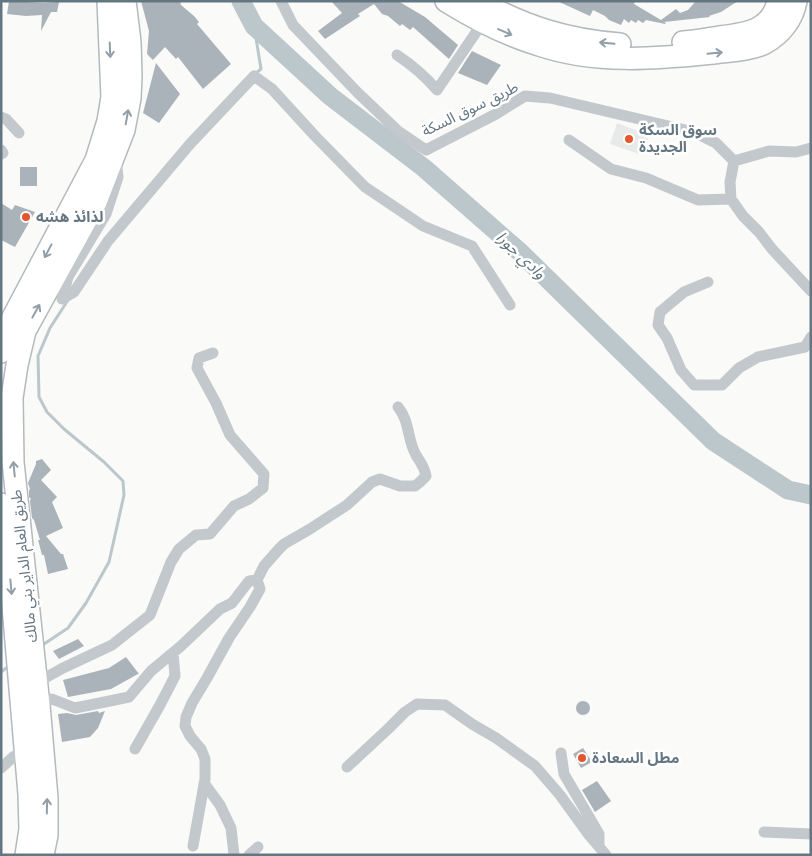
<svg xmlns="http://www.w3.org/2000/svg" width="812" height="856" viewBox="0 0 812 856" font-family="Roboto,'Noto Sans Arabic',sans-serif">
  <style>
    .built { fill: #e8e9e9 }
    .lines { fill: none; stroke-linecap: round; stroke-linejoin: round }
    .stream { stroke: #bbc7cb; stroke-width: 3 }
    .river { stroke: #bbc7cb; stroke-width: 19 }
    .building { fill: #aab3b9 }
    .highway-casing { stroke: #b4b9bd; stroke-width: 24 }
    .street { stroke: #c3c8cc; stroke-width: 11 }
    .highway { stroke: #fff; stroke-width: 21 }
    .oneway { stroke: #939fa8 }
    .poi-dot { fill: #e4572e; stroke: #fff; stroke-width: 2 }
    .labels { text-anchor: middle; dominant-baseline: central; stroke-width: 5; stroke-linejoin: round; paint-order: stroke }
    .street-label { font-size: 15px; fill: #657683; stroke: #fff }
    .poi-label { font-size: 15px; font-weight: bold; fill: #657683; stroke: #fff; text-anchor: start }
    .water-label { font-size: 16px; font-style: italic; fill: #60757c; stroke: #fff }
  </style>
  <rect width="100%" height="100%" fill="#fafaf8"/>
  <path class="built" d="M617 123 649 135 642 155 610 144Z"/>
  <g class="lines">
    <path class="stream" d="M254 26 261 69 256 73
      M41 646 68 628 86 603 109 562 124 495 123 481 104 462 64 429 47 412 39 397 38 356 50 328 68 300
      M1 672 10 665"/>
    <path class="river" d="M241 1 254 26 330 96 424 168 521 253 713 441 788 490 811 495"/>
  </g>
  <path class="building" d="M9 1 44 3 59 2 57 12H51L41 31 42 15 26 16 7 14Z
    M141 1H180L181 5 194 16 199 22 197 24 231 64 203 89 178 57 176 59 165 47 153 60 147 54 149 31Z
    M331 1H398L425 17 458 45 449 59 413 27 410 30 402 24 400 26 388 16 382 14 374 4 358 14 360 16 325 39 318 31 342 13Z
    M557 1H635L634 4 661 20 676 9 680 13 688 10 696 1H738L721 12 709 16 710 17 664 22 666 23 665 24 646 20 643 23 638 20 636 23 631 20 629 23 624 19 621 25 609 20 605 16 593 10 590 16Z
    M472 51 501 65 487 85 458 73Z
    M156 63 180 94 159 123 143 113Z
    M20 167H37V186H20Z
    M1 203 12 210 15 205 35 212 15 247 1 240Z
    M42 459 51 470 41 480 57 497 52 502 63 528 46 536 61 554H63L68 569 48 574 44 555H42L38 540H40L34 520 32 518 30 501 31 499 29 497V490L30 489 28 483 36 464V461Z
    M78 639 84 646 59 659 53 651Z
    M126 657 139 674H138L111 689 68 697 63 680 109 668Z
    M576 708a7 7 0 1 1 14 0a7 7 0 1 1-14 0Z
    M98 711 99 713 105 711 98 728 90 737 62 742 58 714 67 713 76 715Z
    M583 748 592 762 581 768 573 754Z
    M597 781 611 801 595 812 582 790Z"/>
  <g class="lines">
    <defs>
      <path id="highway" d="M446 1C475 19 506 35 539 45 595 64 655 59 713 53 728 51 752 50 765 43 781 34 793 19 796 1
        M479 1C525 27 568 40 620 44
        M683 42C695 41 707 39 719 37 745 34 772 31 778 1
        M1 352 12 319 96 160 108 121 112 97 108 1
        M1 504 10 571 29 794 30 829 26 855
        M43 855 47 835V798L39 705 13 462 12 398 17 365 25 331 96 202 124 130 130 98 131 76 130 42 125 1"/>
    </defs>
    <use href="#highway" class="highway-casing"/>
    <path class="street" d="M281 1 293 25 358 93 398 131 426 150 496 114 525 96 550 98 694 132 716 143 734 161
      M397 55C412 65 425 76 437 90L483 22
      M1 117 6 119 19 133
      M569 140 611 169 646 178 698 200 731 199
      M1 150 3 153 1 154
      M734 161 730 182 731 199 743 216 759 232 772 249 811 291
      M734 161 769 151 796 152 811 148
      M708 282 684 292 660 312 658 325 667 338 681 370 694 385H722L739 368 758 357 805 347 811 337
      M62 299 74 292 108 241 190 144 254 76 272 89 315 136 365 187 423 226 472 246 510 305
      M62 299 68 277 106 214 118 177 116 160
      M257 580 264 566 279 549 284 544 310 529 347 505 372 482 380 479 400 486H415L420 482 426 476C424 465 421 464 416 455 407 440 410 421 398 407
      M36 683 63 668 112 645 150 615 171 562 179 549 196 535 210 534 234 506 249 499 263 488 264 474 230 435 216 403 197 368 199 358 213 353
      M39 705 52 699 75 708 100 703 129 697 151 671 181 646 220 609 232 603 249 581 257 580 260 589 250 607 229 638 207 678 192 703 186 717 185 726 190 736 201 749 205 759V779L193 846
      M135 749 160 705 175 676 173 653
      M561 753 564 774 599 834V846
      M347 767 388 729 405 712 417 704 445 705 472 724 496 738 535 766 560 795 589 835 606 855
      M1 768 13 757 26 752
      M204 783 220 805 231 828 234 855
      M764 832 811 834
      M249 855 258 847"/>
    <use href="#highway" class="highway"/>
  </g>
  <defs><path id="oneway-shaft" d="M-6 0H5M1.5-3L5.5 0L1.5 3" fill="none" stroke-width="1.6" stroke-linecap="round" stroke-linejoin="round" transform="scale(1.25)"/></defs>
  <g class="oneway">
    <use href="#oneway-shaft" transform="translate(505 32) rotate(23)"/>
    <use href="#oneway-shaft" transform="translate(607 43) rotate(-175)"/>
    <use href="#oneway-shaft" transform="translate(110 50) rotate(88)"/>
    <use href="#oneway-shaft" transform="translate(715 53) rotate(-6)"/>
    <use href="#oneway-shaft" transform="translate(127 117) rotate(-80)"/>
    <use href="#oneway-shaft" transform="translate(48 251) rotate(118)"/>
    <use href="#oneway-shaft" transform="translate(36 311) rotate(-61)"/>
    <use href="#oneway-shaft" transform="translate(14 469) rotate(-96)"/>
    <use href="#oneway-shaft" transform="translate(11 587) rotate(85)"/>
    <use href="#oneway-shaft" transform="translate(47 806) rotate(-89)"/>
  </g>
  <g class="poi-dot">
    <circle cx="629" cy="139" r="5"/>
    <circle cx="26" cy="217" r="5"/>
    <circle cx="582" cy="758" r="5"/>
  </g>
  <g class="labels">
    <g class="street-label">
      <text transform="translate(470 109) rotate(-26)">طريق سوق السكة</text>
      <text transform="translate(24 566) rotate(-96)">طريق العام الداير بني مالك</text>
    </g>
    <g class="poi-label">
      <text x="639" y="130">سوق السكة<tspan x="639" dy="17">الجديدة</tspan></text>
      <text x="36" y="217">لذائذ هشه</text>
      <text x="592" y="758">مطل السعادة</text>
    </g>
    <g class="water-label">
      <text transform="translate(521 255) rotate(43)">وادي جورا</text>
    </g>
  </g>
  <rect width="812" height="856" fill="none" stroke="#657683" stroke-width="5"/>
</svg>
